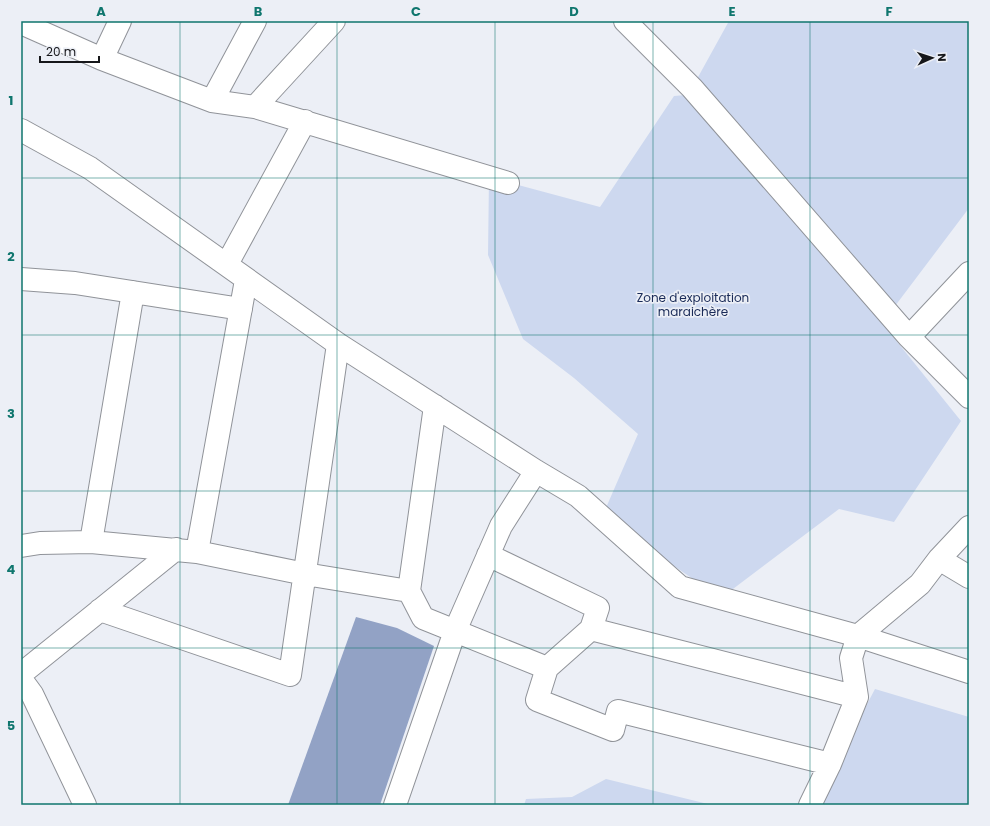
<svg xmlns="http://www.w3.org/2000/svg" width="990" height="826" viewBox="0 0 990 826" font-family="Poppins,sans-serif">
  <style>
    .green { fill: #cdd8ef }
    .water { fill: #92a2c5 }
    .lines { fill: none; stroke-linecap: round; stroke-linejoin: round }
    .minor-casing { stroke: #909399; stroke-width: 24 }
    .minor { stroke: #fff; stroke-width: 22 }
    .grid { fill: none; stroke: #0f766e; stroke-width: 1; stroke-opacity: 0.55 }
    .labels { text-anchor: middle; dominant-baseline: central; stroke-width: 3.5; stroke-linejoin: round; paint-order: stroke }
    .park-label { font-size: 12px; fill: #1a2b58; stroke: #eceff6 }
    .neatline { fill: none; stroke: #0f766e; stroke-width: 1.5 }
    .grid-label { font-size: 13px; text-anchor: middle; font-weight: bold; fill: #0f766e }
  </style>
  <rect width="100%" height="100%" fill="#eceff6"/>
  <path class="green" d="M729 21H969V208L889 314 707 106 961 421 894 522 839 509 721 598 602 517 638 434 574 378 523 339 488 255 489 177 600 207 674 96 697 94 692 88Z
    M875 689 969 717V805H814Z
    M606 779 712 805H524L526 799 572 797Z"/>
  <path class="water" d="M356 617 397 628 434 646 380 805H288Z"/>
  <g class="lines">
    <defs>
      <path id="minor" d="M625 21 692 88 909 337 969 397
        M21 23 102 59 212 101 255 107 508 183
        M102 59 120 21
        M212 101 255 21
        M255 107 334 21
        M21 130 90 168 338 344 536 471 578 496 680 587 858 636 969 672
        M227 264 305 121
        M21 279 75 283 241 309
        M909 337 969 273
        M435 406 409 591 423 618 547 668
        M91 542 133 292
        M21 546 40 543 91 542 197 552 305 574 409 591
        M197 552 246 280
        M488 555 598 608 591 629 547 668 537 700 613 730 618 711 830 764
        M939 559 969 577
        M100 610 290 675 338 344
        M591 629 857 697
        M21 674 176 549
        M21 679 32 694 85 805
        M395 805 455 631 501 526 536 471
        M810 805 830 764 857 697 851 658 858 636 920 584 939 559 969 527"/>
    </defs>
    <use href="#minor" class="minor-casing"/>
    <use href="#minor" class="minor"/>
  </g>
  <path class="grid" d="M180 21V805M337 21V805M495 21V805M653 21V805M810 21V805M21 178H969M21 335H969M21 491H969M21 648H969"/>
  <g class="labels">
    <g class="park-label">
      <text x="693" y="297">Zone d'exploitation<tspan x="693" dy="14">maraichère</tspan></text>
    </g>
  </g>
  <rect width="990" height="826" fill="none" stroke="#eceff6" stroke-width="44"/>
  <g transform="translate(932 58) rotate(87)" stroke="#eceff6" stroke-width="3" paint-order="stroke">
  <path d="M0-3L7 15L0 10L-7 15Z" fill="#16171a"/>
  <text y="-6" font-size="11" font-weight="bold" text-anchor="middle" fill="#16171a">N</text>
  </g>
  <path d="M40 56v6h59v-6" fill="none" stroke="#16171a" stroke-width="2"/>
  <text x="46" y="56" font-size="12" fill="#16171a" stroke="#eceff6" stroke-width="3" paint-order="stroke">20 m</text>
  <rect x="22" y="22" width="946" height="782" class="neatline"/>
  <g class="grid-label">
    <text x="101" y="16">A</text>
    <text x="258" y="16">B</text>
    <text x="416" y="16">C</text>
    <text x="574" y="16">D</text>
    <text x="732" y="16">E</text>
    <text x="889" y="16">F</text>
    <text x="11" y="105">1</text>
    <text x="11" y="261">2</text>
    <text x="11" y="418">3</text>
    <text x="11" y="574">4</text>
    <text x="11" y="730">5</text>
  </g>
</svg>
